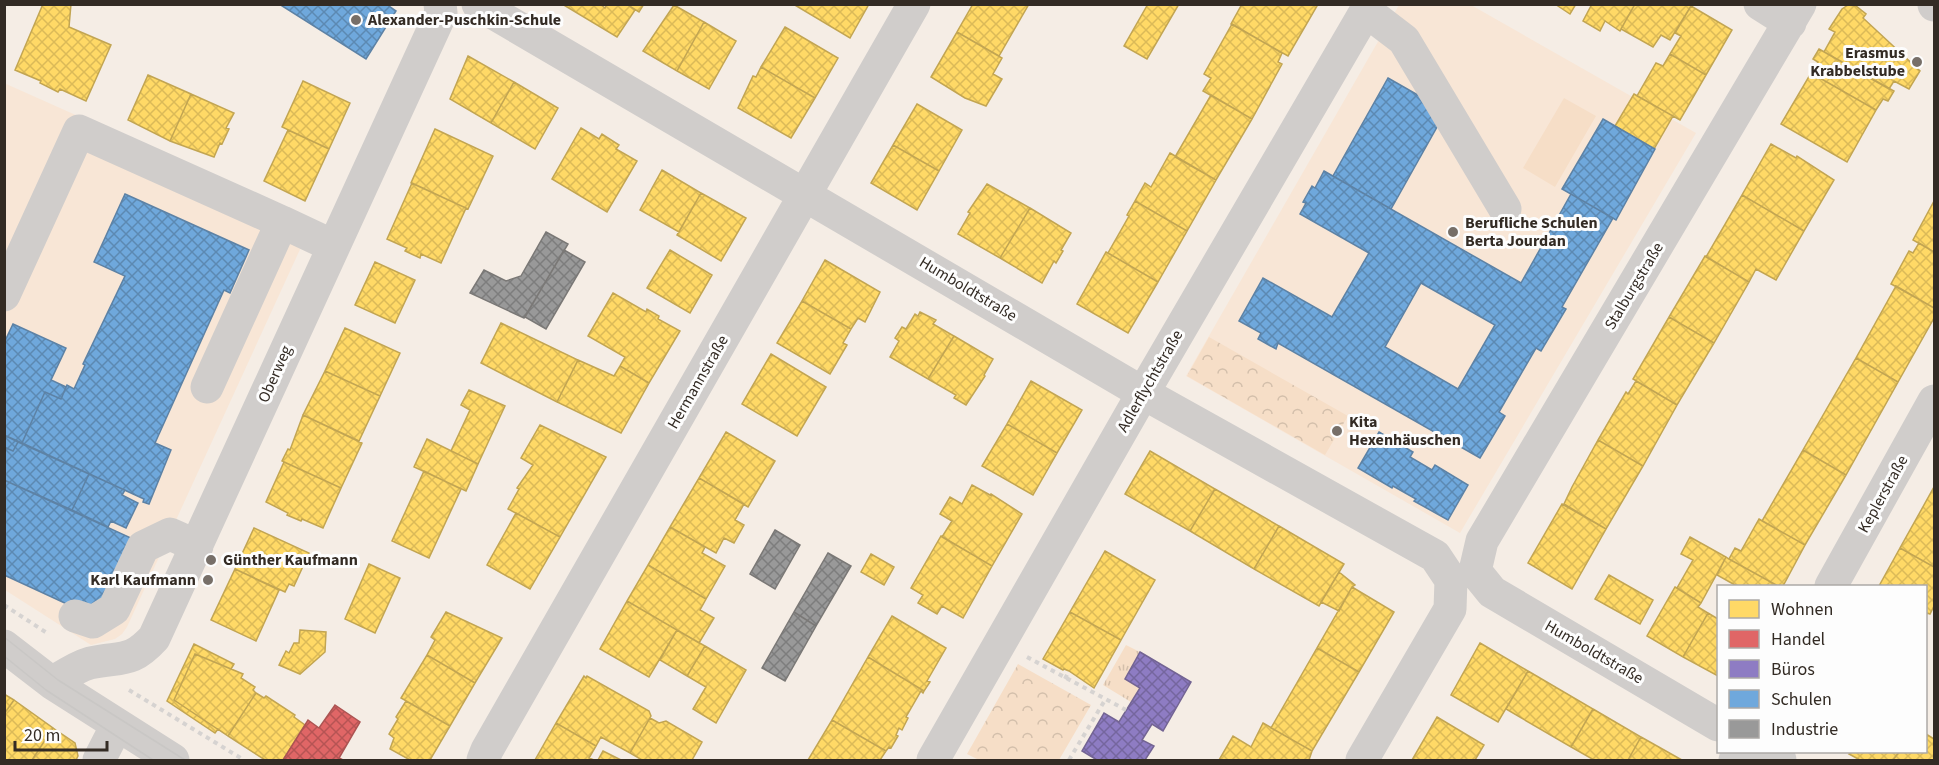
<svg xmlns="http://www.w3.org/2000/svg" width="1939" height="765" viewBox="0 0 1939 765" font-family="'Source Sans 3',sans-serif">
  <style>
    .built { fill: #f8e6d6 }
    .grass { fill: url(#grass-tufts) }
    .park { fill: url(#park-crowns) }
    .pitch { fill: #f6dec7 }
    .homes { fill: url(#homes-cross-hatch); stroke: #c2a552; stroke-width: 1.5 }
    .shops { fill: url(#shops-cross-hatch); stroke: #ac5452; stroke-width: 1.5 }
    .offices { fill: url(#offices-cross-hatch); stroke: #736493; stroke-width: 1.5 }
    .schools { fill: url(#schools-cross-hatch); stroke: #5d82a5; stroke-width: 1.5; fill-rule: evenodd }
    .industry { fill: url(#industry-cross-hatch); stroke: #7a7876; stroke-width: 1.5 }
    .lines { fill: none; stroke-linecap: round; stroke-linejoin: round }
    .path { stroke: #d6d3d1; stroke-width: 4; stroke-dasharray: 4.5 4.5; stroke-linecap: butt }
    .minor { stroke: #d0cdcb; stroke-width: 33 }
    .tram { stroke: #c9c7c5; stroke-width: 1.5 }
    .poi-dot { fill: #776f68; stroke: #fdfdfd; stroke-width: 2 }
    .labels { text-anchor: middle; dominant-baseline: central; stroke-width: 6; stroke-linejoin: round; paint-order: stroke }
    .poi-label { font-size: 16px; font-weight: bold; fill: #332b24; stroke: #fdfdfd; text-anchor: start }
    .street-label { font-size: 16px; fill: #332b24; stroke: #fdfdfd }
  </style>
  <defs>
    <pattern id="grass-tufts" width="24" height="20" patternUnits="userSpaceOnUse" patternTransform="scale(1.5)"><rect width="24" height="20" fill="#f6dec7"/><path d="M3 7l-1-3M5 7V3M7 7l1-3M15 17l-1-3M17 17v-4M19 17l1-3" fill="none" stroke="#d3bfab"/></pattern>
    <pattern id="park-crowns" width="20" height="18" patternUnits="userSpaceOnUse" patternTransform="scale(1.5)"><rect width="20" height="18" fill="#f6dec7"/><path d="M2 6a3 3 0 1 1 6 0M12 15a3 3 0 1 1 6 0" fill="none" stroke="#d3bfab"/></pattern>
    <pattern id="homes-cross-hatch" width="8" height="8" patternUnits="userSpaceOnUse" patternTransform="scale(1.5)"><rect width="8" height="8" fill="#ffd966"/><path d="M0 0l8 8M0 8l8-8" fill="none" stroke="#dbba58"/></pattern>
    <pattern id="shops-cross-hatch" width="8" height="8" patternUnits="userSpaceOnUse" patternTransform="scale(1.5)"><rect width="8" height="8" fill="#e06666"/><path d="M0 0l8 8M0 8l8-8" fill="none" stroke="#b65454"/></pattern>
    <pattern id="offices-cross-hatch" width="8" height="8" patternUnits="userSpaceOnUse" patternTransform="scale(1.5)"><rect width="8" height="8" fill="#8e7cc3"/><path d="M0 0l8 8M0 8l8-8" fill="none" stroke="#75669e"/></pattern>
    <pattern id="schools-cross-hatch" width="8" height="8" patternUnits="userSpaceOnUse" patternTransform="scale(1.5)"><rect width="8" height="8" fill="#6fa8dc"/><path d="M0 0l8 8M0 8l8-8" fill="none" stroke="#5c89b2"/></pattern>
    <pattern id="industry-cross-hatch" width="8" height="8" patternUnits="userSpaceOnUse" patternTransform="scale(1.5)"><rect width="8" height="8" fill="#999"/><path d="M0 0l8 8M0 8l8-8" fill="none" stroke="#7d7d7d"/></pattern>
  </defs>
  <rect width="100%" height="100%" fill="#f5ede5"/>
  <path class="built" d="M1399 5H1471L1696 133 1460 533 1186 376Z
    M4 83 313 221 127 627 122 634 115 639 91 645 5 590Z"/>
  <path class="grass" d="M1126 645 1140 652 1125 679 1140 688 1131 702 1103 685Z"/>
  <path class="park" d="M1209 337 1348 416 1325 455 1187 376Z
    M1018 664 1091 705 1059 760H979L967 754Z"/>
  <path class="pitch" d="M1564 98 1596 116 1555 187 1523 168Z"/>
  <path class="homes" d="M43 4H71L69 27 111 45 86 101 60 89 58 92 40 83 41 81 15 70Z
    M562 4H600L605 8 607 4H626L635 10 617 37Z
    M626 4H644L639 12Z
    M793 4H869L850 38Z
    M973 4H1029L999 56 957 32Z
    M1148 4H1179L1147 59 1124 46Z
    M1242 4H1314L1317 6 1288 56 1231 24Z
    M1555 4H1576L1570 14Z
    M1592 4H1635L1620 31 1605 21 1600 31 1583 21Z
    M1635 4H1689L1691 6 1670 40 1661 35 1653 47 1621 29Z
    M674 5 704 22 677 71 643 51Z
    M1848 5 1856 6 1866 14 1863 18 1920 71 1909 89 1894 81 1889 89 1824 52 1835 32 1829 29 1842 9Z
    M1691 6 1732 30 1706 75 1670 54 1681 36 1675 33Z
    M704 22 736 41 709 89 677 71Z
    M1232 24 1282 53 1278 62 1282 64 1252 119 1203 91 1211 78 1204 74Z
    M785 27 838 58 815 98 761 67Z
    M957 32 1002 58 993 74 1002 79 986 106 965 98 931 77Z
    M1819 49 1894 91 1888 101 1883 99 1876 110 1811 73 1818 62 1813 59Z
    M1670 54 1706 75 1680 120 1637 96 1656 63 1663 66Z
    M468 56 514 82 491 123 450 99Z
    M761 67 815 98 791 138 738 108 753 76 756 77Z
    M1811 73 1876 110 1847 162 1781 124Z
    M148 75 191 94 170 141 128 120Z
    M303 81 350 103 329 149 282 127Z
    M514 82 558 108 535 149 491 123Z
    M191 94 234 113 226 128 229 129 222 144 220 143 214 157 170 141Z
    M1634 94 1673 116 1654 149 1615 126Z
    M1211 95 1252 119 1216 180 1175 157Z
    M917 104 962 130 939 171 893 145Z
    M581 128 599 139 602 134 619 145 616 149 637 161 607 212 552 179Z
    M435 129 493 156 468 209 411 183Z
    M288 130 329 149 305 201 264 181Z
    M1771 144 1796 158 1797 156 1834 180 1804 231 1742 195Z
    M893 145 939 171 917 210 871 183Z
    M1170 153 1216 180 1187 231 1135 201 1145 183 1151 187Z
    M662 170 701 193 679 232 640 210Z
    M412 183 466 208 441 263 421 254 420 258 405 251 407 248 387 239Z
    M987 184 1030 208 1000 258 958 234 970 213 968 212Z
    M701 193 746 218 721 261 677 235Z
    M1742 195 1804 231 1776 280 1756 269 1749 282 1706 257Z
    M1135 201 1187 231 1158 282 1108 253 1129 216 1127 215Z
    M1934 201V252L1913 240Z
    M1030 208 1071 233 1061 250 1063 251 1056 263 1054 261 1042 283 1000 258Z
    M1919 243 1934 252V308L1891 284 1909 251 1913 253Z
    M670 250 712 275 690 313 647 288Z
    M1106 252 1158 282 1128 333 1077 304Z
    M1705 256 1749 282 1714 343 1669 317Z
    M825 260 880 292 865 322 858 318 851 329 802 301Z
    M375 262 415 280 395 323 355 305Z
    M1896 286 1934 308V318L1898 382 1856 358Z
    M613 293 646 312 647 309 659 316 658 319 680 331 649 383 620 366 625 357 588 336Z
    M802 301 851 329 843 343 847 345 830 374 777 343Z
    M920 312 936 320 933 324 954 336 928 379 890 357 899 341 895 338 902 327 906 329 915 314 918 316Z
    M1669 317 1714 343 1677 405 1633 379Z
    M501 323 578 360 557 402 481 363Z
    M345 328 400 353 380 396 325 371Z
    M954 336 993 359 984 375 985 376 966 405 954 398 956 395 928 379Z
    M771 354 826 387 797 436 742 404Z
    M1856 358 1898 382 1846 475 1803 450Z
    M578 360 614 376 620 366 649 383 621 433 557 402Z
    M325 371 380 396 359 441 303 415Z
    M1031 381 1082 410 1057 453 1007 424Z
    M1636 381 1677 405 1643 466 1598 440 1626 392 1628 394Z
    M469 390 505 406 478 464 451 451 470 410 461 405Z
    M303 415 362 443 341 488 282 461 288 449 290 450Z
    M1007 424 1057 453 1033 495 982 466Z
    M540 425 606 457 560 537 508 509 519 489 517 488 533 465 521 458Z
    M726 432 775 461 748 507 699 478Z
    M427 439 478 464 466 491 414 467Z
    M1598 440 1643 466 1606 529 1564 504 1572 487Z
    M1803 450 1846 475 1805 545 1762 521Z
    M1150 451 1215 489 1190 531 1125 494Z
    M284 462 341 488 323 528 302 519 301 521 287 515 288 513 266 502Z
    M424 471 461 489 429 558 392 541Z
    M699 478 744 504 735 520 744 525 734 543 724 538 716 553 670 527Z
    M972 485 990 495 991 494 1022 514 992 566 942 537 952 521 940 514 950 497 962 504Z
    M1934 487V567L1900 548Z
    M1215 489 1279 526 1254 569 1190 531Z
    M1562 504 1606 529 1572 589 1528 563Z
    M516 513 560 537 530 589 487 565Z
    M1759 519 1805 545 1783 586H1778L1729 559 1735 548 1741 551Z
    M1279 526 1344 564 1319 606 1254 569Z
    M670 527 705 547 702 553 725 566 706 599 648 565Z
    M254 528 309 553 294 586 289 584 285 592 235 569Z
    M941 536 992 566 963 618 942 606 937 614 918 603 923 595 911 588Z
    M1690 537 1726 557 1701 603 1677 588 1693 560 1681 554Z
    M1900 548 1934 567V606L1930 614 1927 613 1926 616V586H1879Z
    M1105 551 1155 580 1121 640 1070 612Z
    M871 554 894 567 884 585 861 572Z
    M1726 557 1729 559 1778 586H1734L1735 585 1717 575Z
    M369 564 400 578 375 633 345 619Z
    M648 565 706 599 700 610 714 618 699 643 627 601Z
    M235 569 279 590 256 641 211 620Z
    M1339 572 1355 585 1352 587 1339 611 1321 602Z
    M1609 575 1653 600 1640 624 1595 599Z
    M1352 587 1394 612 1359 672 1317 648Z
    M1675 587 1701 603 1698 607 1708 613 1683 657 1647 636Z
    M627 601 677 630 649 677 600 649Z
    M446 612 502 638 475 683 427 655 435 640 431 637Z
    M1070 612 1121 640 1094 688 1069 671 1064 669 1063 670 1043 659Z
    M1708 613 1718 619V676L1683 657Z
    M892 616 946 648 927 681 930 682 924 691 868 657Z
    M300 630 326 632 325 652 300 674 279 665 286 651 289 653 294 643H299Z
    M677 630 705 646 687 676 660 660Z
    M1480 643 1528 671 1498 722 1451 695Z
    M194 644 234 664 231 669 243 674 241 678 255 687 253 690 256 693 228 736 218 729 215 733 167 701Z
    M705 646 746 670 716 723 693 709 706 687 687 676Z
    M1317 648 1359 672 1312 751 1271 728Z
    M195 654 243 674 241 678 255 687 253 690 256 693 228 736 174 700Z
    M427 655 475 683 450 726 401 698Z
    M868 657 924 691 923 693 921 691 906 717 908 718 902 730 899 728 896 735 898 736 891 748 889 747 886 751 832 720Z
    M1528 671 1593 709 1571 747 1506 709Z
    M584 676 586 678 587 676 649 711 651 716 630 753 601 737 596 746 556 723Z
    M256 693 264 698 266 696 295 715 294 717 305 725 283 760H265L228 736Z
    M4 694 14 700 4 714Z
    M14 700 53 728 32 760H4V714Z
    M406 701 450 726 430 760H410L390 749 394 738 389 734 398 719 396 717Z
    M1593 709 1641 737 1628 760H1594L1571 747Z
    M1437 717 1484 745 1475 760H1412Z
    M650 718 659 723 666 721 702 742 692 760H642L630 753Z
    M832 720 886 751 880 760H808Z
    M556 723 596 746 589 758 594 760H535Z
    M1263 723 1312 751 1309 760H1219L1233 736 1251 747Z
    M53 728 75 743 78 756 76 760H32Z
    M1926 734 1934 739V760H1893L1899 752H1926Z
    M1641 737 1682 760H1628Z
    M603 751 621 760H598Z
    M1851 752H1899L1893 760H1860L1849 754Z"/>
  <path class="shops" d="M335 705 360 722 339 758 343 760H283L308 720 319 728Z"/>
  <path class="offices" d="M1140 652 1191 682 1163 731 1152 724 1142 740 1154 746 1145 760H1097L1082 751 1104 713 1119 722 1140 688 1125 679Z"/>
  <path class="schools" d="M279 4H386L396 11 366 59Z
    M1388 78 1446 111 1391 209 1333 176Z
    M1603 119 1655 149 1616 220 1562 189Z
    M1324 171 1521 283 1571 194 1613 218 1562 307 1566 309 1541 351 1536 348 1499 412 1505 416 1480 458 1278 343 1276 349 1258 339 1261 333 1239 321 1263 278 1332 317 1369 253 1300 214 1306 203 1303 202 1312 186 1315 188ZM1421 283 1495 325 1458 389 1385 347Z
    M125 194 249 250 230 293 224 290 155 443 171 450 149 504 143 502 144 499 22 443 45 392 61 399 67 385 74 389 85 365 83 364 125 276 94 262Z
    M13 324 66 348 51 380 66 387 61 399 45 392 22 443 4 435V343Z
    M1379 432 1413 452 1410 457 1432 470 1435 465 1468 485 1448 520 1414 501 1416 499 1393 486 1392 488 1358 468Z
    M4 435 18 442 13 451 4 447Z
    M18 442 89 474 72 510 4 480V447L13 451Z
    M89 474 125 490 122 495 138 503 126 528 111 521 108 527 72 510Z
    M4 480 131 538 95 617 4 575Z"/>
  <path class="industry" d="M546 232 568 244 524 318 470 293 484 270 506 281 521 276Z
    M564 250 585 262 546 329 525 317Z
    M775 530 800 545 775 589 750 574Z
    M828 553 851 566 816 626 794 612Z
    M794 612 816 626 785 681 762 668Z"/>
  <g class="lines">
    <path class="path" d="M4 605 47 633
      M1027 657 1126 710
      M1065 679 1069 671
      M129 690 244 760
      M1069 760 1105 700"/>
    <path class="minor" d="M478 4 1143 393 1435 556 1451 580 1450 609 1362 760
      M1760 4 1790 23
      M1934 4V5
      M1366 11 1404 40 1505 209
      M4 295 79 131 282 222
      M207 387 282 222 333 246
      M1831 586 1934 401
      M75 616 93 622 114 609 143 547 170 534 197 546
      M4 646 52 683 173 760
      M52 683C65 675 76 667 90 663 122 656 130 664 154 638L441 13 440 4
      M1718 725 1492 592 1475 571 1482 541 1800 4
      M1764 752 1780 760
      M99 760 117 725
      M483 760 487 750 914 4
      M933 760 1143 393 1370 4
      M1735 760 1740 752"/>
    <path class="tram" d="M4 637 58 680 185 760
      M4 656 46 690 153 760"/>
  </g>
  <g class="poi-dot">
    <circle cx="356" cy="20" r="6"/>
    <circle cx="1917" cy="62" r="6"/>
    <circle cx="1453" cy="232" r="6"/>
    <circle cx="1337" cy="431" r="6"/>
    <circle cx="211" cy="560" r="6"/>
    <circle cx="208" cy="580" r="6"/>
  </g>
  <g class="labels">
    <g class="poi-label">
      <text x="368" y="20">Alexander-Puschkin-Schule</text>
      <text x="1905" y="53" text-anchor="end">Erasmus<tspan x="1905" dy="18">Krabbelstube</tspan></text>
      <text x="1465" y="223">Berufliche Schulen<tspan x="1465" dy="18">Berta Jourdan</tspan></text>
      <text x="1349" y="422">Kita<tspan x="1349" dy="18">Hexenhäuschen</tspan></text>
      <text x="223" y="560">Günther Kaufmann</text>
      <text x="196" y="580" text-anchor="end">Karl Kaufmann</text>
    </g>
    <g class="street-label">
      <text transform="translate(1634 286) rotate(-59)">Stalburgstraße</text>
      <text transform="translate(968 289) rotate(31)">Humboldtstraße</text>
      <text transform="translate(275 374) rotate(-66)">Oberweg</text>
      <text transform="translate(1150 381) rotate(-60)">Adlerflychtstraße</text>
      <text transform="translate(698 382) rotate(-60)">Hermannstraße</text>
      <text transform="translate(1883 494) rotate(-61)">Keplerstraße</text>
      <text transform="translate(1594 652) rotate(30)">Humboldtstraße</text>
    </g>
  </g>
  <rect width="1939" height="765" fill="none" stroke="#332b24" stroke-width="12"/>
  <rect x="1717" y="585" width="210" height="168" fill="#fdfdfd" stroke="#aca9a6" stroke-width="1.5"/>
  <rect x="1729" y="600" width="30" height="18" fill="#ffd966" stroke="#aca9a6" stroke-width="1.5"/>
  <text x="1771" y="615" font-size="18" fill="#332b24">Wohnen</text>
  <rect x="1729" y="630" width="30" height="18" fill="#e06666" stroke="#aca9a6" stroke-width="1.5"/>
  <text x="1771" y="645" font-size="18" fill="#332b24">Handel</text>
  <rect x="1729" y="660" width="30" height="18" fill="#8e7cc3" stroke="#aca9a6" stroke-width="1.5"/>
  <text x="1771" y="675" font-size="18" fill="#332b24">Büros</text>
  <rect x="1729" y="690" width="30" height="18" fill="#6fa8dc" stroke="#aca9a6" stroke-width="1.5"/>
  <text x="1771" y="705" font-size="18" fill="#332b24">Schulen</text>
  <rect x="1729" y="720" width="30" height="18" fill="#999999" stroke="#aca9a6" stroke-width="1.5"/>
  <text x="1771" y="735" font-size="18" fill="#332b24">Industrie</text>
  <path d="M15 741v9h92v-9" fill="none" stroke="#332b24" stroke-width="3"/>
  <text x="24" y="741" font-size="18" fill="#332b24" stroke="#fdfdfd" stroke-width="4.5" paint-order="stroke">20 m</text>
</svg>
